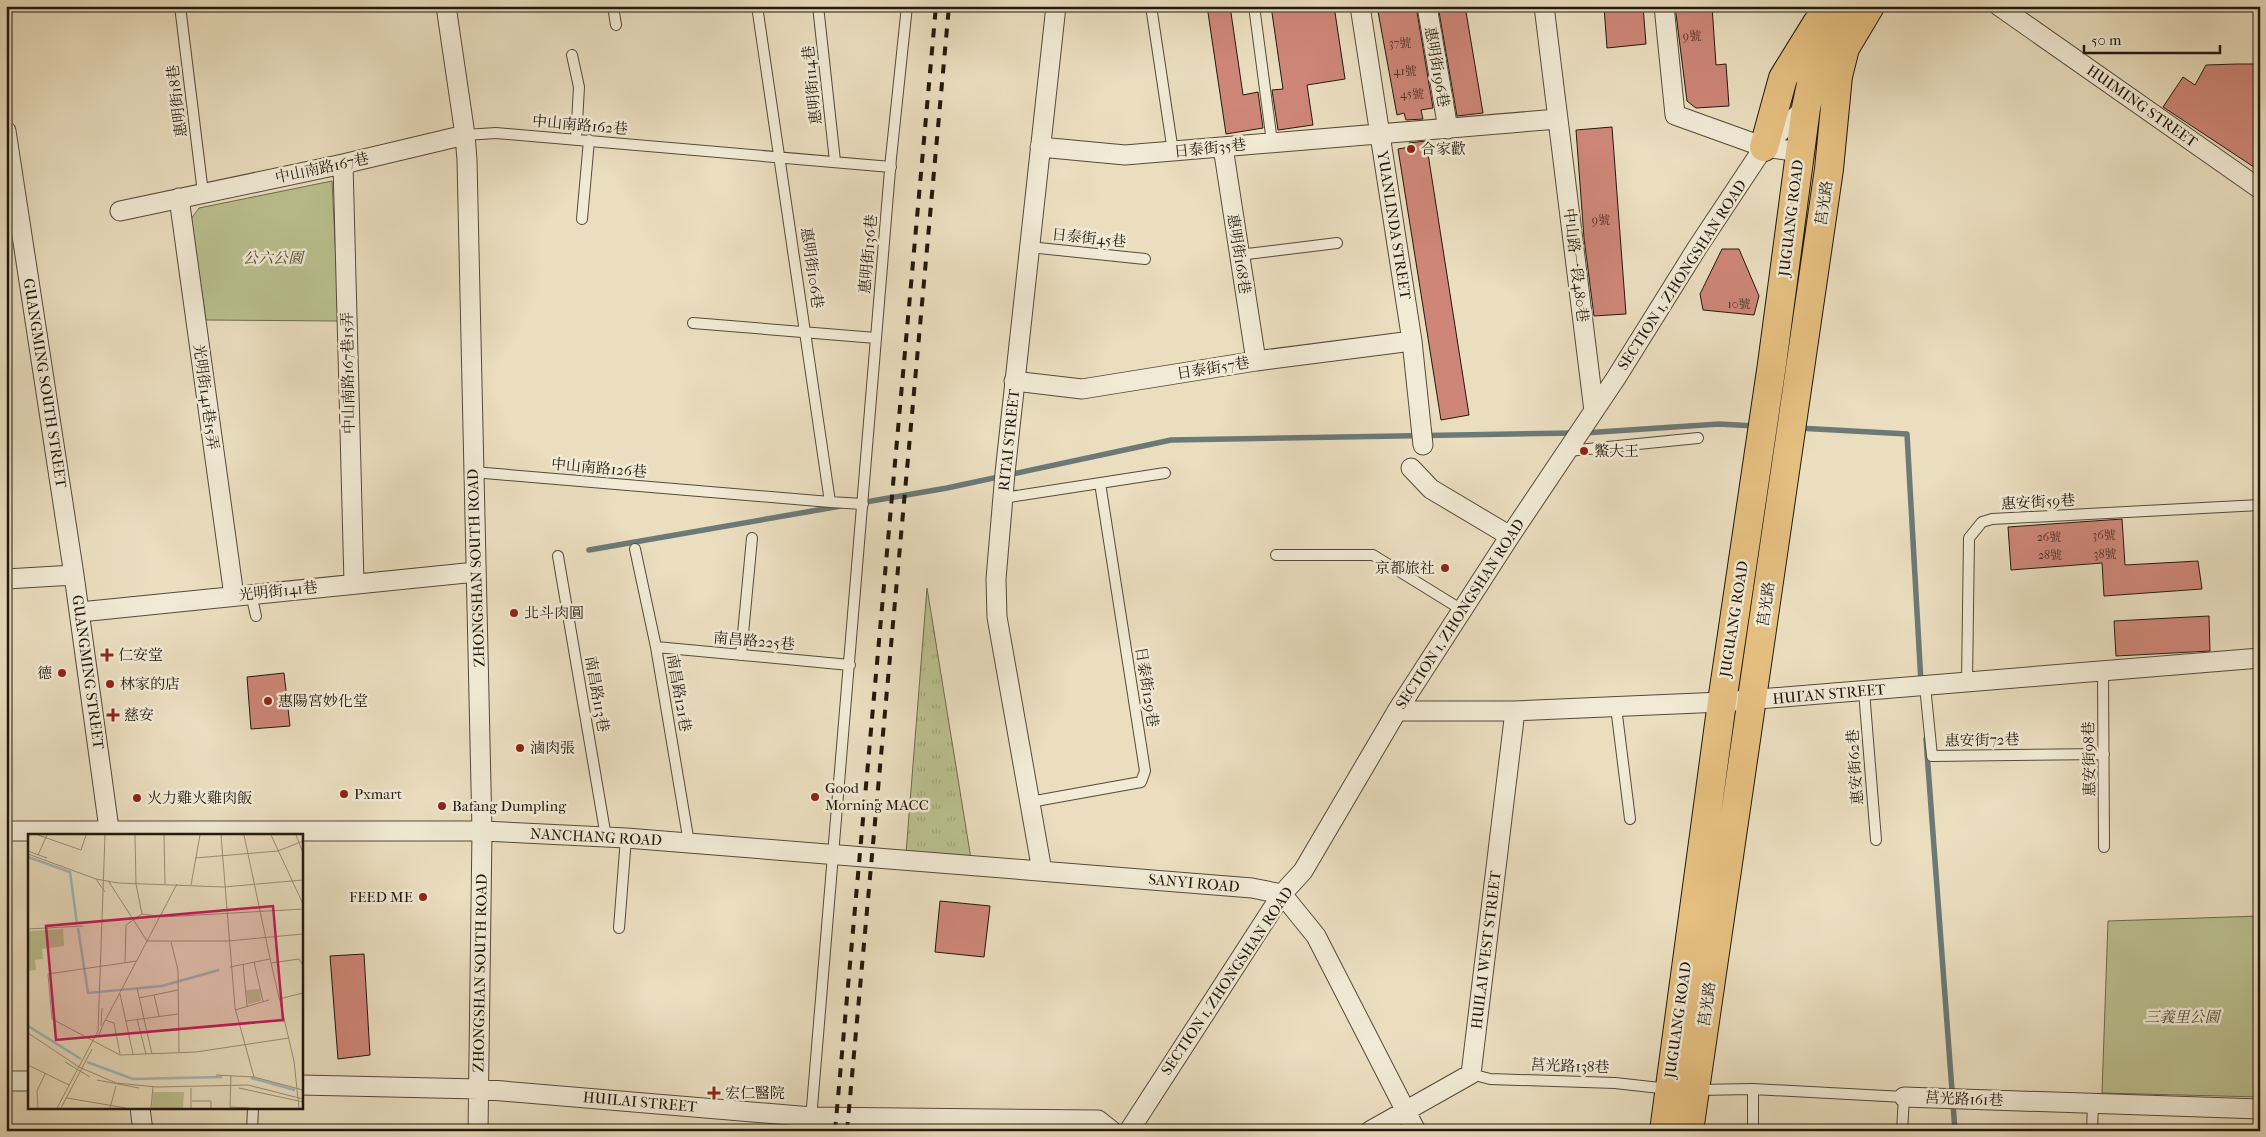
<svg xmlns="http://www.w3.org/2000/svg" width="2266" height="1137" viewBox="0 0 2266 1137" font-family="'IM FELL French Canon','Noto Serif TC',serif">
  <style>
    .grass { fill: url(#grass-tufts); stroke: #6e6c4e }
    .park { fill: #bbc08f; stroke: #6e6c4e }
    .lines { fill: none; stroke-linecap: round; stroke-linejoin: round }
    .stream { stroke: #6c7977; stroke-width: 5.5 }
    .building { fill: #ce8678; stroke: #22180d }
    .service-casing { stroke: #544a3a; stroke-width: 12 }
    .minor-casing { stroke: #544a3a; stroke-width: 21 }
    .primary-casing { stroke: #22180d; stroke-width: 30 }
    .service { stroke: #f1ead5; stroke-width: 10 }
    .minor { stroke: #f1ead5; stroke-width: 19 }
    .primary { stroke: #e5bf80; stroke-width: 28 }
    .rail { stroke: #22180d; stroke-width: 4; stroke-dasharray: 9 9; stroke-linecap: butt }
    .poi-dot { fill: #8f2418; stroke: #f1ead5; stroke-width: 2 }
    .labels { text-anchor: middle; dominant-baseline: central; stroke-width: 5; stroke-linejoin: round; paint-order: stroke }
    .number-label { font-size: 12px; fill: #4d3428 }
    .street-label { font-size: 15px; fill: #22180d; stroke: #f1ead5 }
    .poi-label { font-size: 15px; fill: #22180d; stroke: #f1ead5; text-anchor: start }
    .park-label { font-size: 15px; font-style: italic; fill: #504a34; stroke: #f1ead5 }
    .inset-river { fill: none; stroke: #9db9bd; stroke-width: 2.5 }
    .inset-road { fill: none; stroke: #9a8f78; stroke-width: 1 }
    .view { fill: #c2185b; fill-opacity: 0.15; stroke: #c2185b; stroke-width: 2.5 }
    .inset-edge { fill: none; stroke: #22180d; stroke-width: 2.5 }
  </style>
  <defs>
    <pattern id="grass-tufts" width="24" height="20" patternUnits="userSpaceOnUse" patternTransform="scale(1.25)"><rect width="24" height="20" fill="#bbc08f"/><path d="M3 7l-1-3M5 7V3M7 7l1-3M15 17l-1-3M17 17v-4M19 17l1-3" fill="none" stroke="#a0a47a"/></pattern>
  </defs>
  <rect width="100%" height="100%" fill="#eadebf"/>
  <filter id="stains"><feTurbulence type="fractalNoise" baseFrequency=".004" numOctaves="4"/><feColorMatrix values="0 0 0 0 .2 0 0 0 0 .09 0 0 0 0 .02 0 0 0 .5 -.17"/></filter>
  <radialGradient id="worn" r=".72"><stop offset=".6" stop-color="#630" stop-opacity="0"/><stop offset="1" stop-color="#630" stop-opacity=".3"/></radialGradient>
  <path class="grass" d="M927 588 971 859 906 853Z"/>
  <path class="park" d="M332 181 339 321 206 320 191 219 199 208Z
    M2260 916V1097L2102 1093 2108 921Z"/>
  <g class="lines">
    <path class="stream" d="M1798 428 1907 434 1921 683
      M1584 433 1719 424 1756 426
      M860 503 947 488 1171 440 1574 433
      M589 550 841 506
      M1926 739 1955 1131"/>
  </g>
  <path class="building" d="M1207 6H1230L1243 95 1258 92 1263 128 1226 134Z
    M1271 6H1334L1345 79 1307 85 1313 125 1278 130 1272 90 1283 89Z
    M1377 6H1416L1433 108 1421 110 1423 119 1406 120 1404 113 1397 115Z
    M1438 6H1465L1483 113 1457 116Z
    M1604 6H1643L1646 44 1607 48Z
    M1675 6H1712L1716 65 1726 64 1729 106 1696 108 1687 101Z
    M2237 64H2260V171L2163 107 2183 77 2195 85 2206 65Z
    M1612 127 1626 314 1594 316 1584 238 1576 130Z
    M1426 141 1469 415 1441 420 1398 149 1410 147 1409 143Z
    M1722 249H1739L1759 296 1754 315 1703 310 1700 294Z
    M2122 519 2125 565 2198 561 2202 589 2104 596 2102 563 2011 570 2008 527Z
    M2209 616 2210 651 2116 656 2114 621Z
    M284 673 290 726 251 729 247 677Z
    M940 901 990 906 984 957 935 952Z
    M364 954 370 1055 338 1059 330 956Z"/>
  <g class="lines">
    <defs>
      <path id="service" d="M180 6 203 193
        M613 6 616 25
        M757 6 830 502 863 504
        M818 6 835 161
        M1151 6 1173 152
        M1254 6 1272 142
        M572 55 579 87 576 140
        M465 135 496 133 891 167
        M582 219 589 140
        M1029 247 1145 259
        M1239 255 1337 243
        M693 323 876 338
        M1568 451 1698 438
        M473 472 830 502
        M1003 498 1165 473
        M635 549 656 647 689 843
        M1276 555H1373L1462 610
        M558 556 606 837
        M251 594 256 616
        M656 647 850 665
        M741 655 752 538
        M2103 671 2104 847
        M1967 682 1969 538 1982 522 1992 519 2260 505
        M1925 686 1932 756 2104 754
        M1864 691 1876 840
        M1616 707 1630 819
        M1030 802 1141 782 1145 771 1100 483
        M619 928 626 838
        M1471 1074 1490 1079 1615 1083 1669 1089
        M1753 1089V1131
        M1696 1090 1753 1089 1904 1097 1902 1131
        M252 1131 253 1108
        M810 1131 891 158 907 6
        M2092 1131 2093 1103"/>
      <path id="minor" d="M446 6 465 135 467 160 482 831 478 1131
        M1360 6 1412 341 1423 445
        M1427 6 1448 129
        M1544 6 1594 411
        M1664 6 1675 115 1764 147 1800 152
        M1999 6 2260 189
        M6 131 74 575
        M1040 147 1125 155 1558 119
        M1223 147 1256 361
        M343 164 354 583
        M179 198 234 596
        M120 211 343 164 465 135
        M1014 381 1082 389 1256 361 1412 341
        M1411 468 1431 489 1510 536
        M6 579 74 575 110 836
        M80 612 476 572
        M1397 711H1515L1722 702 2260 658
        M6 831H482L626 838 1252 888 1282 894 1316 936 1416 1131
        M1042 871 997 617 996 579 1005 473 1056 6
        M6 1081H29
        M301 1085 479 1089 812 1117 1098 1120 1112 1131
        M1904 1097 2260 1109
        M140 1108 143 1131
        M1129 1131 1282 894 1303 871 1397 711 1510 536 1616 378 1697 248 1764 147 1807 106
        M1370 1131 1471 1074 1515 711"/>
      <path id="primary" d="M1764 147 1783 78 1817 23
        M1664 1131 1722 702 1772 364 1806 108 1820 42 1842 6
        M1689 1131 1829 169 1838 76 1845 48 1870 6"/>
    </defs>
    <use href="#service" class="service-casing"/>
    <use href="#minor" class="minor-casing"/>
    <use href="#primary" class="primary-casing"/>
    <use href="#service" class="service"/>
    <use href="#minor" class="minor"/>
    <use href="#primary" class="primary"/>
    <path class="rail" d="M835 1131 936 6
      M847 1131 949 6"/>
  </g>
  <g class="poi-dot">
    <circle cx="1411" cy="149" r="5"/>
    <circle cx="1584" cy="451" r="5"/>
    <circle cx="1445" cy="568" r="5"/>
    <circle cx="514" cy="613" r="5"/>
    <path d="M104.5 647.5h5v5h5v5h-5v5h-5v-5h-5v-5h5z"/>
    <circle cx="62" cy="673" r="5"/>
    <circle cx="110" cy="684" r="5"/>
    <circle cx="268" cy="701" r="5"/>
    <path d="M110.5 707.5h5v5h5v5h-5v5h-5v-5h-5v-5h5z"/>
    <circle cx="520" cy="748" r="5"/>
    <circle cx="344" cy="794" r="5"/>
    <circle cx="815" cy="797" r="5"/>
    <circle cx="137" cy="798" r="5"/>
    <circle cx="442" cy="806" r="5"/>
    <circle cx="423" cy="897" r="5"/>
    <path d="M711.5 1085.5h5v5h5v5h-5v5h-5v-5h-5v-5h5z"/>
  </g>
  <g class="labels">
    <g class="number-label">
      <text x="1692" y="36">9號</text>
      <text x="1400" y="43">37號</text>
      <text x="1405" y="71">41號</text>
      <text x="1412" y="94">45號</text>
      <text x="1601" y="220">9號</text>
      <text x="1739" y="304">10號</text>
      <text x="2104" y="535">36號</text>
      <text x="2049" y="537">26號</text>
      <text x="2105" y="554">38號</text>
      <text x="2050" y="555">28號</text>
    </g>
    <g class="street-label">
      <text transform="translate(1437 67) rotate(80)">惠明街196巷</text>
      <text transform="translate(812 85) rotate(-96)">惠明街114巷</text>
      <text transform="translate(177 101) rotate(-97)">惠明街18巷</text>
      <text transform="translate(2142 106) rotate(35)">HUIMING STREET</text>
      <text transform="translate(580 125) rotate(5)">中山南路162巷</text>
      <text transform="translate(1210 148) rotate(-6)">日泰街35巷</text>
      <text transform="translate(322 168) rotate(-12)">中山南路167巷</text>
      <text transform="translate(1824 203) rotate(-82)">莒光路</text>
      <text transform="translate(1791 218) rotate(-83)">JUGUANG ROAD</text>
      <text transform="translate(1394 225) rotate(81)">YUANLINDA STREET</text>
      <text transform="translate(1089 238) rotate(6)">日泰街45巷</text>
      <text transform="translate(868 254) rotate(-85)">惠明街136巷</text>
      <text transform="translate(1239 254) rotate(81)">惠明街168巷</text>
      <text transform="translate(1576 265) rotate(83)">中山路一段480巷</text>
      <text transform="translate(812 268) rotate(82)">惠明街106巷</text>
      <text transform="translate(1682 275) rotate(-57)">SECTION 1, ZHONGSHAN ROAD</text>
      <text transform="translate(1213 368) rotate(-9)">日泰街57巷</text>
      <text transform="translate(348 373) rotate(-91)">中山南路167巷15弄</text>
      <text transform="translate(45 383) rotate(81)">GUANGMING SOUTH STREET</text>
      <text transform="translate(206 397) rotate(82)">光明街141巷15弄</text>
      <text transform="translate(1009 440) rotate(-84)">RITAI STREET</text>
      <text transform="translate(599 468) rotate(5)">中山南路126巷</text>
      <text transform="translate(2038 502) rotate(-3)">惠安街59巷</text>
      <text transform="translate(476 568) rotate(-92)">ZHONGSHAN SOUTH ROAD</text>
      <text transform="translate(278 591) rotate(-6)">光明街141巷</text>
      <text transform="translate(1766 604) rotate(-82)">莒光路</text>
      <text transform="translate(1460 614) rotate(-57)">SECTION 1, ZHONGSHAN ROAD</text>
      <text transform="translate(1734 619) rotate(-81)">JUGUANG ROAD</text>
      <text transform="translate(754 641) rotate(5)">南昌路225巷</text>
      <text transform="translate(88 672) rotate(82)">GUANGMING STREET</text>
      <text transform="translate(1147 687) rotate(81)">日泰街129巷</text>
      <text transform="translate(679 693) rotate(80)">南昌路121巷</text>
      <text transform="translate(597 694) rotate(80)">南昌路113巷</text>
      <text transform="translate(1829 694) rotate(-5)">HUI'AN STREET</text>
      <text transform="translate(1982 740) rotate(-1)">惠安街72巷</text>
      <text transform="translate(2089 759) rotate(-91)">惠安街98巷</text>
      <text transform="translate(1855 767) rotate(-94)">惠安街62巷</text>
      <text transform="translate(596 837) rotate(3)">NANCHANG ROAD</text>
      <text transform="translate(1194 883) rotate(5)">SANYI ROAD</text>
      <text transform="translate(1486 950) rotate(-83)">HUILAI WEST STREET</text>
      <text transform="translate(480 973) rotate(-89)">ZHONGSHAN SOUTH ROAD</text>
      <text transform="translate(1227 981) rotate(-56)">SECTION 1, ZHONGSHAN ROAD</text>
      <text transform="translate(1707 1004) rotate(-82)">莒光路</text>
      <text transform="translate(1678 1020) rotate(-82)">JUGUANG ROAD</text>
      <text transform="translate(1570 1066) rotate(2)">莒光路138巷</text>
      <text transform="translate(1964 1099) rotate(2)">莒光路161巷</text>
      <text transform="translate(640 1102) rotate(5)">HUILAI STREET</text>
    </g>
    <g class="poi-label">
      <text x="1421" y="149">合家歡</text>
      <text x="1594" y="451">鱉大王</text>
      <text x="1435" y="568" text-anchor="end">京都旅社</text>
      <text x="524" y="613">北斗肉圓</text>
      <text x="118" y="655">仁安堂</text>
      <text x="52" y="673" text-anchor="end">德</text>
      <text x="120" y="684">林家的店</text>
      <text x="278" y="701">惠陽宮妙化堂</text>
      <text x="124" y="715">慈安</text>
      <text x="530" y="748">滷肉張</text>
      <text x="825" y="788">Good<tspan x="825" dy="17">Morning MACC</tspan></text>
      <text x="354" y="794">Pxmart</text>
      <text x="147" y="798">火力雞火雞肉飯</text>
      <text x="452" y="806">Bafang Dumpling</text>
      <text x="413" y="897" text-anchor="end">FEED ME</text>
      <text x="725" y="1093">宏仁醫院</text>
    </g>
    <g class="park-label">
      <text x="273" y="258">公六公園</text>
      <text x="2182" y="1017">三義里公園</text>
    </g>
  </g>
  <g transform="translate(28 834)">
    <rect width="275" height="275" fill="#eadebf"/>
    <path d="M35 95 36 112 14 115 15 125 7 126 8 136 0 137V97ZM232 155 233 167 220 170 218 156ZM125 258H156L155 274H124Z" fill="#bbc08f"/>
    <path class="inset-river" d="M0 23 42 38 49 90M50 94 60 159 134 152 191 136M0 192 53 225M59 228 105 245 194 243M223 244 267 256"/>
    <path class="inset-road" d="M10 1 53 16 58 1M107 1 108 50 114 80M136 1 137 50M193 1 207 174 226 243M216 1 243 129 271 125 275 131M243 1 275 70M268 1 275 19M0 17 19 24M0 20 68 45 90 49 196 53 275 46M10 21 19 1M167 24 250 17 275 7M68 45 77 58M81 48 119 107H200L275 100M163 51 172 1M0 95 55 92M143 108 150 136 151 219M109 127 20 140 24 185 92 221 168 218 261 204M97 128 98 91 114 80 135 83 275 75M226 128 235 167M243 129 266 227 271 274M215 130 219 172M202 133 242 125M109 154 124 220M92 160 105 220M126 161 131 182M111 164 150 156M251 165 275 159M207 176 241 166M109 185 118 220M77 186 86 189 92 220M77 187 149 50M98 187 150 180M73 192 74 174M0 199 51 233 88 249 129 253 220 251 275 265M70 203 77 186M37 228 62 243M0 231 41 251M188 241 226 243 275 256M69 246 111 254M211 254 275 268M39 264 98 274M164 267H183V274M202 273 221 274M10 274 9 257 17 240M29 274 70 197 77 1M33 274 64 215M82 274 88 252M123 274 125 253M163 274V254M202 274 203 241"/>
    <path class="view" d="M245 72 255 186 28 206 18 92Z"/>
    <rect width="275" height="275" class="inset-edge"/>
  </g>
  <rect width="2266" height="1137" fill="none" stroke="#eadebf" stroke-width="25"/>
  <rect x="8" y="8" width="2251" height="1122" fill="none" stroke="#22180d" stroke-width="2.5"/>
  <rect x="12" y="12" width="2241" height="1112" fill="none" stroke="#22180d"/>
  <path d="M2084 45v8h136v-8" fill="none" stroke="#22180d" stroke-width="2.5"/>
  <text x="2091" y="45" font-size="15" fill="#22180d" stroke="#f1ead5" stroke-width="4" paint-order="stroke">50 m</text>
  <rect width="100%" height="100%" filter="url(#stains)"/>
  <rect width="100%" height="100%" fill="url(#worn)"/>
</svg>
